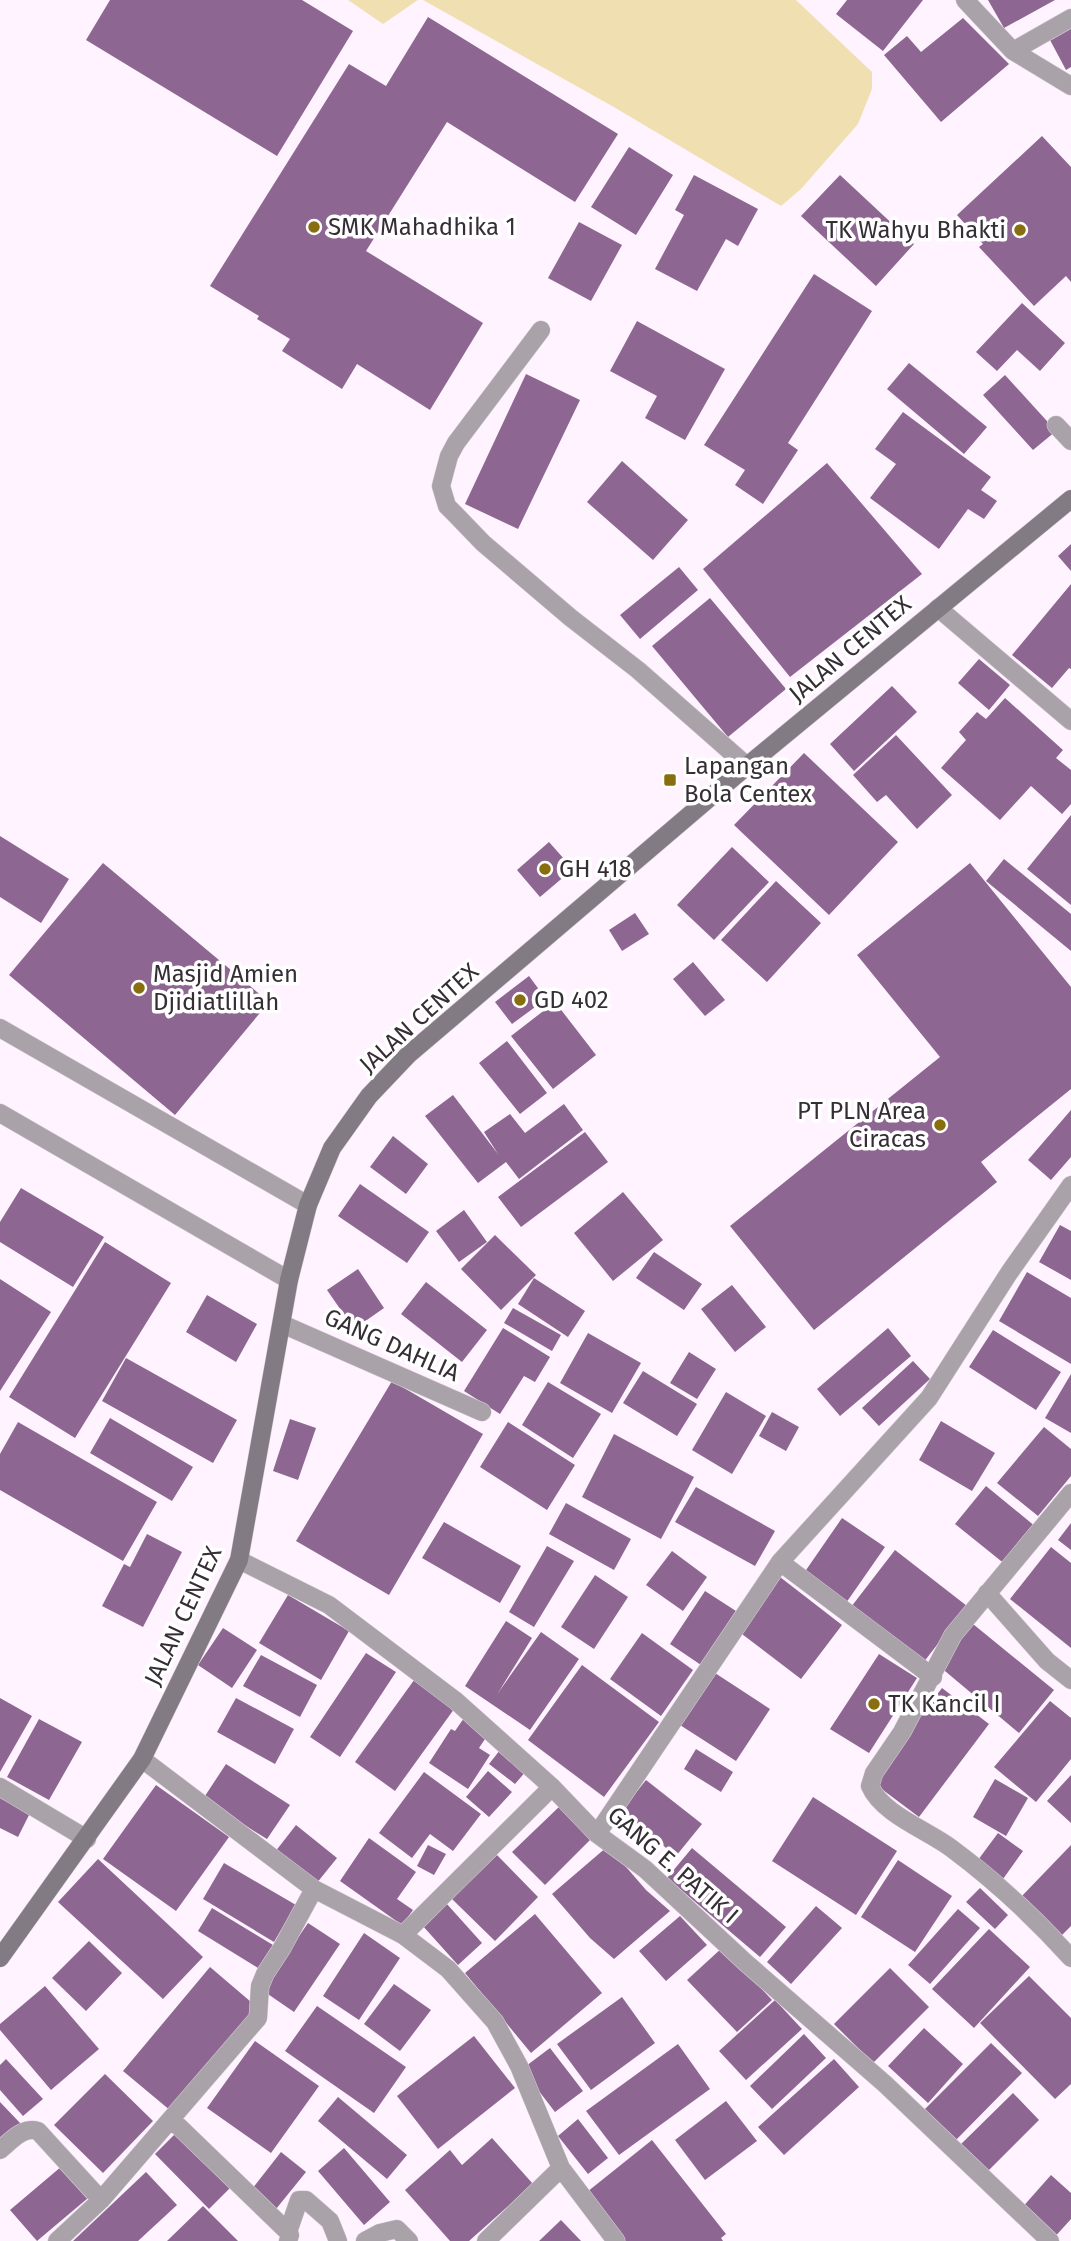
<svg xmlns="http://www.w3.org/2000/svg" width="1071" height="2241" viewBox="0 0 1071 2241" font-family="'Fira Sans',sans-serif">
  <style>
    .green { fill: #f0e0b1 }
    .building { fill: #8e6692 }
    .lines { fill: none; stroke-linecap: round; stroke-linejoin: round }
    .lane-casing { stroke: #dad0db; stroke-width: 19 }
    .street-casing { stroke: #dad0db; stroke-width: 19 }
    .secondary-casing { stroke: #dad0db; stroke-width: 19 }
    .lane { stroke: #a9a3a9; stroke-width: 18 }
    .street { stroke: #a9a3a9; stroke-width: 18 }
    .secondary { stroke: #837b84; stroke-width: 18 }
    .poi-dot { fill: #886e0e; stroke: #fff; stroke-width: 2.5 }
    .labels { text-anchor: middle; stroke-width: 7; stroke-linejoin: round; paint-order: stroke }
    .poi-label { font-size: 24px; fill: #352f35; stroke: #fff; text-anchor: start }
    .street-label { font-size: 24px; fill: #352f35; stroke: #fff }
  </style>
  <rect width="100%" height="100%" fill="#fef3ff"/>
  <path class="green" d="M348,0H418L383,24Z
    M423,0H796L872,72V89L858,124L801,189L781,206L612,106Z"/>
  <path class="building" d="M110,0H302L353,31L277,156L86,40Z
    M847,0H923L883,51L836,14Z
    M988,0H1055L1004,28Z
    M428,17L618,134L575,202L447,122L366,251L483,323L430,410L357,364L342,389L282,351L290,339L257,319L259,316L210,286L349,64L386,86Z
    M963,18L1009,64L941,122L884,55L907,36L921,52Z
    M1071,28V67L1066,70L1050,40Z
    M1042,136L1071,167V282L1066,276L1034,306L979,247L983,244L957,215Z
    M629,147L673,175L636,235L591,207Z
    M694,175L758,209L738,246L726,239L697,291L655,269L684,215L675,210Z
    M840,175L914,244L876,286L801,216Z
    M579,222L622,245L591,301L548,278Z
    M814,274L872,311L788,443L798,450L763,504L735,485L745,470L704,445Z
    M1022,303L1065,343L1040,371L1017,350L997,371L976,352Z
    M637,321L725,369L685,440L645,418L657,396L610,371Z
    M909,363L987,427L964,454L887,389Z
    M526,374L580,400L518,529L465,504Z
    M1005,375L1056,431L1033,450L983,395Z
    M903,412L991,477L981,490L997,501L984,519L968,509L939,549L870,498L896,464L875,449Z
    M622,461L688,520L653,560L587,502Z
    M827,463L922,574L790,677L703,569Z
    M1071,544V571L1058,556Z
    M679,567L698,590L640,639L620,615Z
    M1071,584V669L1069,668L1052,688L1012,655Z
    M710,598L786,689L728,737L652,646Z
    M979,659L1010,685L989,710L958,683Z
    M892,686L917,712L854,771L830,744Z
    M1005,698L1063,750L1056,758L1071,770V804L1062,814L1031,786L1000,820L941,768L966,740L959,732L977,712L986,719Z
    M896,735L952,795L917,829L886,795L877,802L853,775Z
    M804,753L898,842L829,915L734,825Z
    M1071,815V905L1027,869Z
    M0,836L69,879L41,923L0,897Z
    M549,842L573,869L540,897L517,870Z
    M732,847L769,882L714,940L677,905Z
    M1004,859L1071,914V951L986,881Z
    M103,863L269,1002L175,1115L9,975Z
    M970,863L1071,987V1089L981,1162L997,1182L814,1330L730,1226L940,1057L857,955Z
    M776,881L821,923L767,982L721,940Z
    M635,913L649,934L622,951L609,930Z
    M693,962L725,1000L705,1016L673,979Z
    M529,976L546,999L512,1024L495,1002Z
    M555,1002L596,1055L553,1089L511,1036Z
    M507,1041L547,1093L520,1114L479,1063Z
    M453,1095L498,1154L484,1132L510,1114L525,1133L564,1104L583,1130L519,1179L506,1162L478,1183L425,1116Z
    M1071,1110V1157L1051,1180L1028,1160Z
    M585,1132L608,1162L521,1227L498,1197Z
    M393,1136L428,1164L406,1194L370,1167Z
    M360,1184L429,1232L407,1263L338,1216Z
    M21,1188L104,1237L73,1287L0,1242V1222Z
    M623,1192L663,1240L613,1281L574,1233Z
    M464,1210L487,1242L459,1262L436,1231Z
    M1060,1225L1071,1231V1280L1039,1262Z
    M495,1235L536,1275L501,1310L461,1269Z
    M105,1242L171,1283L75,1438L9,1397Z
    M654,1252L702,1284L684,1310L636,1278Z
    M358,1269L384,1308L354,1329L327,1290Z
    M1027,1272L1071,1298V1364L999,1321Z
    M534,1278L585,1311L568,1337L518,1304Z
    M0,1279L51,1312L0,1391Z
    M426,1282L487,1330L462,1362L401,1314Z
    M732,1285L766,1327L735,1352L701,1309Z
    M207,1295L257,1324L236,1362L186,1332Z
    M513,1308L561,1335L552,1351L504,1323Z
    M503,1328L550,1357L535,1382L524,1376L500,1414L464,1391Z
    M888,1328L911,1356L840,1416L817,1389Z
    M993,1330L1061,1372L1036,1410L969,1367Z
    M588,1333L641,1363L612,1413L560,1383Z
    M689,1352L716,1369L697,1399L670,1383Z
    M126,1358L237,1420L213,1463L102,1401Z
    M913,1361L930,1379L879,1426L862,1408Z
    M643,1371L697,1404L677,1436L623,1403Z
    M1071,1374V1433L1045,1418Z
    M392,1381L483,1434L389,1595L296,1541Z
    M548,1382L601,1414L573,1458L522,1425Z
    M726,1392L766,1416L732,1474L692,1450Z
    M772,1412L799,1427L786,1451L759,1436Z
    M110,1418L193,1467L172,1501L90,1453Z
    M290,1419L316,1428L298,1480L273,1471Z
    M941,1421L995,1453L972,1491L919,1460Z
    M18,1422L157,1502L123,1561L0,1490V1454Z
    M508,1422L575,1465L547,1510L480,1467Z
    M1044,1427L1071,1449V1476L1038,1516L997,1483Z
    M614,1434L694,1477L661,1539L582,1497Z
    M986,1486L1036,1527L1006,1565L955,1524Z
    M696,1487L775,1531L755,1566L675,1522Z
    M566,1503L631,1539L614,1570L549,1534Z
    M842,1518L885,1547L846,1603L804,1573Z
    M444,1522L521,1566L500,1603L422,1558Z
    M1071,1523V1550L1058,1540Z
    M147,1534L182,1552L143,1627L102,1606L124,1564L130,1567Z
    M547,1546L574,1561L534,1627L509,1612Z
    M1051,1547L1071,1563V1648L1010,1599Z
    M895,1550L967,1606L923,1663L851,1607Z
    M672,1551L707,1577L683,1611L646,1585Z
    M595,1575L628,1597L594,1649L561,1627Z
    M780,1577L842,1625L801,1679L738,1631Z
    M705,1591L736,1611L701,1665L670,1644Z
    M288,1595L349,1631L321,1680L259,1643Z
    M506,1621L532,1638L498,1693L541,1632L579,1659L530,1730L465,1686Z
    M973,1624L1054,1690L1019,1733L939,1666Z
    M223,1628L257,1650L232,1688L198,1665Z
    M642,1633L693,1670L661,1716L610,1679Z
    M366,1653L396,1672L340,1757L310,1737Z
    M879,1654L917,1678L869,1753L830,1729Z
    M261,1655L317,1685L300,1717L243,1686Z
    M582,1665L659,1722L604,1797L528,1740Z
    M715,1673L770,1709L736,1761L680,1725Z
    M417,1676L457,1705L395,1791L355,1762Z
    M942,1688L989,1724L919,1817L871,1781Z
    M0,1698L32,1716L0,1772Z
    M236,1698L294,1729L275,1764L217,1732Z
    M1050,1701L1071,1718V1759L1036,1802L994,1767Z
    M464,1718L489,1733L479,1748L490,1755L468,1789L429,1763L451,1729L455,1731Z
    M39,1719L82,1742L49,1800L7,1777Z
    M696,1749L733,1772L721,1792L684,1769Z
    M500,1750L527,1770L515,1784L489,1764Z
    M226,1764L290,1805L267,1839L203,1799Z
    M488,1771L512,1792L489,1817L466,1797Z
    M424,1772L481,1814L453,1851L430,1834L412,1858L379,1833Z
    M1071,1775V1823L1047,1801Z
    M995,1779L1028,1798L1006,1836L973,1817Z
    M646,1780L702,1824L676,1856L621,1811Z
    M156,1785L229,1837L176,1911L103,1859Z
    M813,1797L897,1851L856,1915L772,1861Z
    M0,1798L30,1813L18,1837L0,1828Z
    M561,1805L593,1837L545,1885L512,1852Z
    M296,1825L337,1858L316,1884L275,1852Z
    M998,1833L1023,1851L1003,1879L978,1860Z
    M369,1838L416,1872L397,1899L413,1910L402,1925L340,1881Z
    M428,1845L446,1854L434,1875L417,1866Z
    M1071,1845V1926L1060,1937L1020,1898Z
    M608,1846L646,1890L670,1911L614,1959L590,1938L552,1894Z
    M692,1848L786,1927L760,1957L667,1878Z
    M497,1855L538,1897L495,1941L452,1899Z
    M98,1859L203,1957L163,1999L58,1902Z
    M898,1860L952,1896L915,1952L861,1917Z
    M224,1863L296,1905L274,1942L203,1899Z
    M980,1888L1008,1915L995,1929L966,1902Z
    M446,1903L482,1943L458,1965L422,1925Z
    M816,1906L842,1928L791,1984L767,1962Z
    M212,1908L273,1945L258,1968L198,1931Z
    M958,1909L980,1928L930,1984L908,1965Z
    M535,1914L602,1993L531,2053L465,1973Z
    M680,1916L707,1945L666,1981L639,1951Z
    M308,1923L340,1944L294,2012L262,1990Z
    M989,1929L1030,1967L974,2028L932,1989Z
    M364,1933L400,1958L359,2020L323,1996Z
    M89,1941L122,1973L86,2011L52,1978Z
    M723,1947L772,2000L737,2032L687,1980Z
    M210,1967L257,2007L171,2111L123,2071Z
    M890,1968L929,2007L873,2063L834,2024Z
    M1029,1976L1071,2018V2084L1055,2099L980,2023Z
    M394,1984L431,2010L400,2051L364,2024Z
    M45,1986L99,2049L51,2090L0,2030V2024Z
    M622,1997L655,2043L591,2090L557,2044Z
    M775,2000L802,2029L746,2080L719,2051Z
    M317,2006L406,2067L374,2113L285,2051Z
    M924,2028L963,2064L928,2103L888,2066Z
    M804,2034L826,2058L772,2109L750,2086Z
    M474,2036L515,2088L438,2149L397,2096Z
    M255,2041L319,2086L271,2153L207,2108Z
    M991,2043L1022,2073L954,2142L923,2111Z
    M678,2044L710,2089L619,2155L586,2111Z
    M550,2048L583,2091L555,2112L522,2069Z
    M6,2059L43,2099L23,2116L0,2090V2065Z
    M834,2059L859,2087L784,2155L758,2127Z
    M105,2074L153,2121L103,2173L54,2125Z
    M1013,2093L1039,2120L983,2176L956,2149Z
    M338,2097L407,2155L387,2179L318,2121Z
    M726,2101L757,2141L705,2180L675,2140Z
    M0,2102L21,2124L0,2144Z
    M578,2119L608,2158L588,2174L558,2136Z
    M178,2131L232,2186L209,2209L155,2154Z
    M492,2138L533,2184L469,2241H450L405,2190L450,2150L462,2165Z
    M652,2140L726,2234L721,2238L723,2241H625L587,2192Z
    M344,2148L390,2202L364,2225L318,2171Z
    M281,2152L306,2172L276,2209L252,2189Z
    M62,2166L88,2198L37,2241L10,2210Z
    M146,2172L177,2205L138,2241H73Z
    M1051,2175L1071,2193V2219L1052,2240L1020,2210Z
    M203,2206L238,2241H167Z
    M561,2220L581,2241H539Z"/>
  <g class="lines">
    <g class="lane-casing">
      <path id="lane" d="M0,1028L308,1205
        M0,1113L289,1280"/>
    </g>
    <g class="street-casing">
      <path id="street" d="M965,0L1013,51L1071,86
        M1013,51L1071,18
        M541,330L456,443L449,456L441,486L447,506L455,514L483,543L571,618L638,670L747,766
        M1056,425L1071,441
        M938,608L1071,721
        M282,1324L482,1412
        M1071,1493L953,1635L902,1732L874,1773L870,1786C882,1814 927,1830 951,1848C994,1880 1035,1918 1071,1958
        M239,1560L329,1605L456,1701L552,1787L597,1834L645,1869L745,1962L885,2084L1050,2241
        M780,1562L933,1677
        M987,1593L1047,1661L1071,1680
        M142,1759L314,1889L403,1935
        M0,1787L87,1839
        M597,1834L780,1562L929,1398L1009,1273L1071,1185
        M171,2119L288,2232L290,2235L288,2241
        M0,2150C11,2141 23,2126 38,2131L101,2200L258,2018L260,1986L265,1974L282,1948L314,1889
        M561,2168L616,2241
        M288,2232L299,2200H306L330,2221L338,2241
        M57,2241L101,2200
        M365,2241L380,2233L397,2229L409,2241
        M486,2241L561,2168L519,2066L495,2022L448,1969L403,1935L552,1787"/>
    </g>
    <g class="secondary-casing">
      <path id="secondary" d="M0,1958L142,1759L239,1560L289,1280L308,1205L332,1148L369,1096L408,1055L747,766L1071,499"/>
    </g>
    <use href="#lane" class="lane"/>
    <use href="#street" class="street"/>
    <use href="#secondary" class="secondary"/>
  </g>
  <g class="poi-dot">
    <circle cx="314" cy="227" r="7"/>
    <circle cx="1020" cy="230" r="7"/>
    <rect x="663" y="773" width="14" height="14" rx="3.5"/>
    <circle cx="545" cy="869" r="7"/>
    <circle cx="139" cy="988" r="7"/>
    <circle cx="520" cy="1000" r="7"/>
    <circle cx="940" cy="1125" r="7"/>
    <circle cx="874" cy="1704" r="7"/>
  </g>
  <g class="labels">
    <g class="poi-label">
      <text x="328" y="235">SMK Mahadhika 1</text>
      <text x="1006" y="238" text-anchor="end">TK Wahyu Bhakti</text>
      <text x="684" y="774">Lapangan<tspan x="684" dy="28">Bola Centex</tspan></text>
      <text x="559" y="877">GH 418</text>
      <text x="153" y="982">Masjid Amien<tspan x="153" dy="28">Djidiatlillah</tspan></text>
      <text x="534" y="1008">GD 402</text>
      <text x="926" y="1119" text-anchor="end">PT PLN Area<tspan x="926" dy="28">Ciracas</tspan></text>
      <text x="888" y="1712">TK Kancil I</text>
    </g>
    <g class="street-label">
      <text transform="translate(850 649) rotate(-40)" y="8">JALAN CENTEX</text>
      <text transform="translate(419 1018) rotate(-42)" y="8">JALAN CENTEX</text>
      <text transform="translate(392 1345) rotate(24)" y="8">GANG DAHLIA</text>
      <text transform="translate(183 1616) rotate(-65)" y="8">JALAN CENTEX</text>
      <text transform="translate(673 1865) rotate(41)" y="8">GANG E. PATIK I</text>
    </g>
  </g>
</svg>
